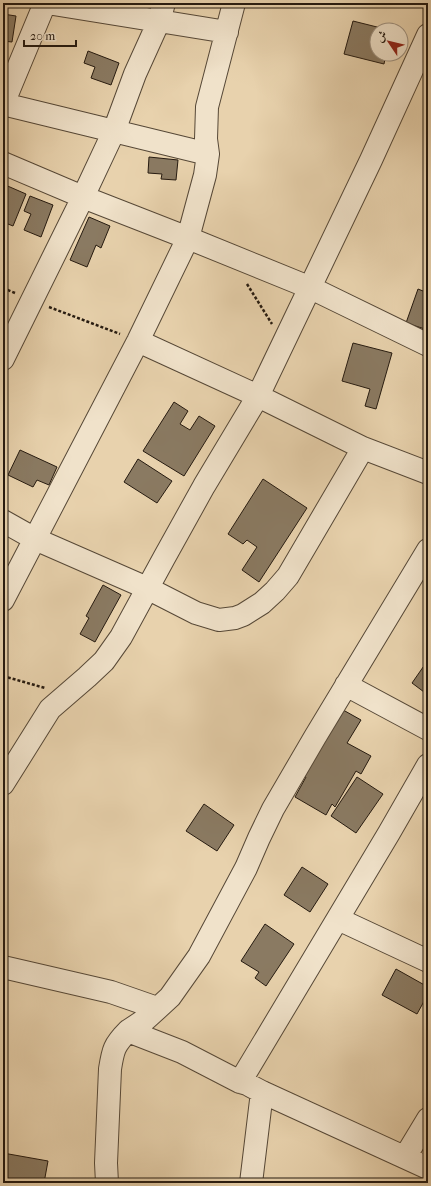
<svg xmlns="http://www.w3.org/2000/svg" width="431" height="1186" viewBox="0 0 431 1186" font-family="'IM FELL French Canon',Amiri,serif">
  <style>
    .building { fill: #8a7a62; stroke: #251a10 }
    .lines { fill: none; stroke-linecap: round; stroke-linejoin: round }
    .minor-casing { stroke: #564837; stroke-width: 24 }
    .path { stroke: #251a10; stroke-width: 2.5; stroke-dasharray: 3 2; stroke-linecap: butt }
    .minor { stroke: #f0e2ca; stroke-width: 22 }
  </style>
  <rect width="100%" height="100%" fill="#e8d2ad"/>
  <filter id="stains"><feTurbulence type="fractalNoise" baseFrequency=".005" numOctaves="4"/><feColorMatrix values="0 0 0 0 .2 0 0 0 0 .09 0 0 0 0 .02 0 0 0 .5 -.17"/></filter>
  <radialGradient id="worn" r=".72"><stop offset=".6" stop-color="#630" stop-opacity="0"/><stop offset="1" stop-color="#630" stop-opacity=".3"/></radialGradient>
  <path class="building" d="M3,14L16,16L12,42L3,41Z
    M353,21L389,30H377V54H386L384,64L344,54Z
    M88,51L119,63L111,85L91,78L95,67L84,63Z
    M149,157L178,160L176,180L161,179L162,174L148,173Z
    M3,184L26,194L13,226L3,222Z
    M30,196L53,205L41,237L24,230L31,214L24,211Z
    M89,217L110,226L101,248L96,245L87,267L70,260Z
    M418,289L428,293V330L406,323Z
    M353,343L392,353L376,409L365,406L370,389L342,381Z
    M174,402L188,411L180,424L190,430L199,416L215,426L184,476L143,451Z
    M20,450L57,467L49,485L37,480L33,487L8,475Z
    M138,459L172,481L157,503L124,482Z
    M263,479L307,508L259,582L242,570L257,547L247,540L243,544L228,534Z
    M103,585L121,595L95,642L80,634L89,618L86,616Z
    M428,660V695L412,683Z
    M336,706L361,720L347,743L371,756L361,774L356,771L335,807L332,804L326,815L295,797L306,777L298,772Z
    M357,777L383,794L356,833L331,816Z
    M204,804L234,825L217,851L186,831Z
    M302,867L328,884L310,912L284,895Z
    M265,924L294,944L266,986L255,978L259,972L241,961Z
    M396,969L428,987V994L417,1014L382,995Z
    M3,1153L48,1161L44,1183H3Z"/>
  <g class="lines">
    <g class="minor-casing">
      <path id="minor" d="M47,3L227,32
        M3,104L208,154
        M3,104L45,3
        M3,163L83,197L188,238L311,288L428,345
        M138,341L258,396L363,448L428,473
        M3,359L83,197L114,131L135,74L159,21L164,3
        M3,521L35,539L147,588L196,613L219,620L235,618L243,615L262,603L275,591L288,576L363,448
        M3,600L138,341L188,238L205,175L208,154L206,139L207,107L234,3
        M346,685L428,729
        M428,765L389,833L240,1082L247,1084L262,1092L428,1168
        M3,784L50,709L87,677L104,661L121,637L164,558L204,486L258,396L371,160L428,35
        M338,919L428,961
        M3,967L111,992L157,1008
        M128,1031L146,1019L170,997L199,956L246,868L259,838L273,809L315,737L428,550
        M405,1157L428,1119
        M107,1183L106,1163L110,1069C113,1050 114,1045 128,1031L182,1052L240,1082
        M251,1183L262,1092"/>
    </g>
    <path class="path" d="M247,284L272,324
      M3,288L15,293
      M49,307L120,334
      M3,676L45,688"/>
    <use href="#minor" class="minor"/>
  </g>
  <rect width="431" height="1186" fill="none" stroke="#e8d2ad" stroke-width="16"/>
  <rect x="4" y="4" width="423" height="1178" fill="none" stroke="#251a10" stroke-width="2"/>
  <rect x="8" y="8" width="415" height="1170" fill="none" stroke="#251a10"/>
  <g transform="translate(389 42) rotate(305)"><circle r="19" fill="#f0e2ca" stroke="#9f9280"/>
  <path d="M0-3L7 15L0 10L-7 15Z" fill="#8f2418"/>
  <text y="-6" font-size="11" font-weight="bold" text-anchor="middle" fill="#251a10">ش</text>
  </g>
  <path d="M24 40v6h52v-6" fill="none" stroke="#251a10" stroke-width="2"/>
  <text x="30" y="40" font-size="12" fill="#251a10" stroke="#f0e2ca" stroke-width="3" paint-order="stroke">20 m</text>
  <rect width="100%" height="100%" filter="url(#stains)"/>
  <rect width="100%" height="100%" fill="url(#worn)"/>
</svg>
